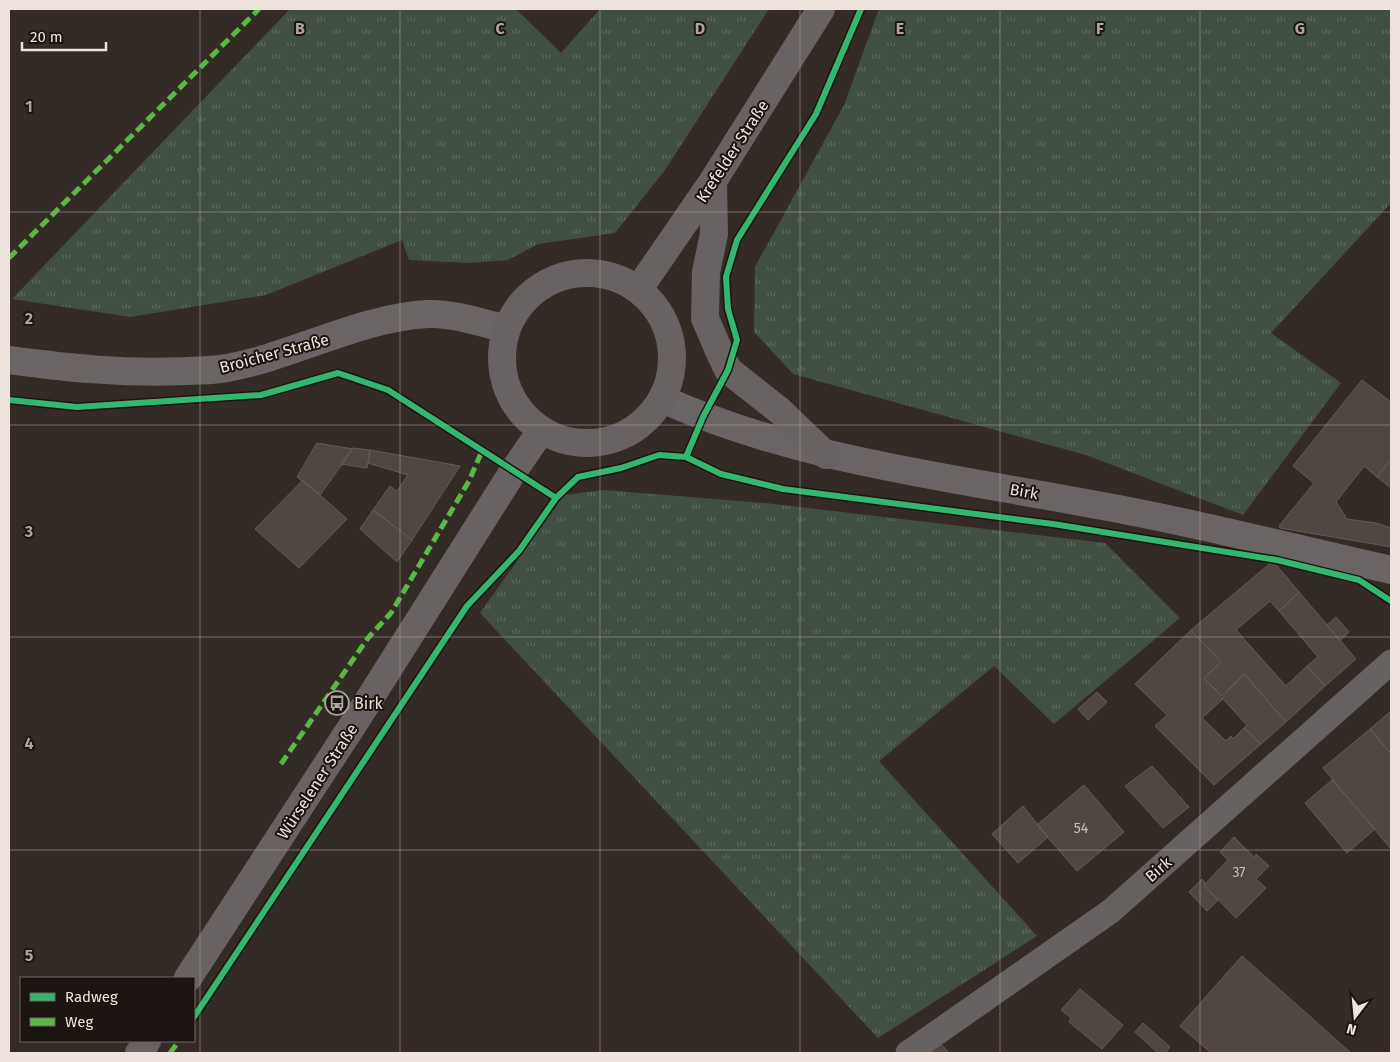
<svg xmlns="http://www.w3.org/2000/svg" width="1400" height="1062" viewBox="0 0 1400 1062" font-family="'Fira Sans',sans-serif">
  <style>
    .grass { fill: url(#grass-tufts) }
    .building { fill: #4f4642; stroke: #645b56 }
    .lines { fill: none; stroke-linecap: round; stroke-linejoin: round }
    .street { stroke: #676262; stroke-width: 25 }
    .secondary { stroke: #6a6465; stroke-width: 28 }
    .primary { stroke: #686262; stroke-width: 28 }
    .quiet { stroke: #58b947; stroke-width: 5; stroke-dasharray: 10 5; stroke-linecap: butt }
    .cycleway-casing { stroke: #1c1410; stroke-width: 9 }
    .cycleway { stroke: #33b770; stroke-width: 6 }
    .grid { fill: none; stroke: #aea39d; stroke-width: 1; stroke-opacity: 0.55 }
    .labels { text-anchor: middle; stroke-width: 4; stroke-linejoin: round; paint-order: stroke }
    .number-label { font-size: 14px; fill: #c7bcb6 }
    .street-label { font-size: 16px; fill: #efe3dd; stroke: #1c1410 }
    .poi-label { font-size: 16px; fill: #efe3dd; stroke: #1c1410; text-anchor: start }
    .grid-label { font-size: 16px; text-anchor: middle; font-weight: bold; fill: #aea39d; stroke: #1c1410; stroke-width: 4; stroke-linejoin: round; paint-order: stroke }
  </style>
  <defs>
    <pattern id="grass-tufts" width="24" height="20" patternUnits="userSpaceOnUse" patternTransform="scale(1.25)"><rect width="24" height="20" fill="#404f42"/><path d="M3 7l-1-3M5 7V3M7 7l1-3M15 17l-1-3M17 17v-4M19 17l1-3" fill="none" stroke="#5c685d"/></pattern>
  </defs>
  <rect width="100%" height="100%" fill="#352b26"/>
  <path class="grass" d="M290,9H516L561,53L600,9H769L665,170L615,233L538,244L508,260L469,263L409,260L402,240L266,295L130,317L12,299Z
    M879,9H1391V203L1271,333L1341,383L1243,515L1086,455L793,374L754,332L755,267L844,105Z
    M604,490L765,503L1105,543L1180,618L1054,724L994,666L879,761L1037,936L878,1038L480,613L564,495Z"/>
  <path class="building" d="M1362,380L1391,402V459L1377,477L1364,466L1336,502L1347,519L1376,523L1391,528V547L1280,528L1279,526L1314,483L1293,466Z
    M317,443L353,449L320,495L297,477Z
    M352,448L370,450L367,468L341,464Z
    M370,450L460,466L412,540L373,510L390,486L397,491L408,475L368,463Z
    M1391,459V488L1377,477Z
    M303,480L347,519L299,568L255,529Z
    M373,510L412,540L397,562L360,529Z
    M1273,561L1299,592L1279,611L1270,601L1236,630L1286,686L1307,666L1325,686L1286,722L1244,674L1222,696L1204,678L1221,662L1191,630Z
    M1299,592L1356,659L1325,686L1307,666L1318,657L1279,611Z
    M1336,617L1349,632L1340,641L1327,625Z
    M1191,630L1221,662L1204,678L1223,699L1202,718L1226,741L1231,736L1233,739L1244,728L1261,744L1214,785L1155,726L1167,715L1135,684Z
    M1244,674L1286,722L1261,744L1244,728L1247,725L1222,698Z
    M1097,692L1107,702L1088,720L1078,709Z
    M1391,711V754L1370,729Z
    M1370,729L1391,754V849L1323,768Z
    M1152,766L1189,807L1163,828L1125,786Z
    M1332,780L1375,829L1347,853L1305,803Z
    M1084,785L1124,832L1077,871L1037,825Z
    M1023,806L1048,837L1018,863L992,834Z
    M1234,837L1254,857L1256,854L1269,866L1256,879L1266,888L1236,918L1204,885L1228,860L1220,852Z
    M1202,879L1205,883L1204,885L1218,900L1207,911L1189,892Z
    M1242,956L1351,1053H1211L1180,1026Z
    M1080,989L1123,1025L1102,1049L1069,1022L1071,1018L1061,1010Z
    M1143,1023L1170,1047L1165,1053H1158L1135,1032Z
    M941,1044L949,1053H928Z"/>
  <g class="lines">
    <path class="street" d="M908,1053L1111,911L1391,662"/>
    <path class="secondary" d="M9,360C69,368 125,374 186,371C199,370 214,371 227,368C293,356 362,317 428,314C453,313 482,323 506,329
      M662,399C796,459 942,476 1086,503C1188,521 1290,547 1391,570"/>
    <path class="primary" d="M713,181L714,234L706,272L705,318L719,351L728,370L780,411L826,455
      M502 358a85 85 0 1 1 170 0a85 85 0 1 1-170 0Z
      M638,290L713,181L821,9
      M188,978L358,717L514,470L541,431
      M139,1053L147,1041"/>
    <path class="quiet" d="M9,258L259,9
      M281,764L368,638L391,613L469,481L482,451
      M170,1053L179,1041"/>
    <g class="cycleway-casing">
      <path id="cycleway" d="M9,400L77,407L261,395L338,373L388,390L556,498
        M686,457L703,417L728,370L737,340L728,309L726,277L737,240L816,114L861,9
        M194,1017L467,606L519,551L556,498L578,477L621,468L659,455L686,457L721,474L783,489L1053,524L1277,560L1359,580L1391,601"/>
    </g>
    <use href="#cycleway" class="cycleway"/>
  </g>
  <path class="grid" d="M200,9V1053M400,9V1053M600,9V1053M800,9V1053M1000,9V1053M1200,9V1053M9,212H1391M9,425H1391M9,637H1391M9,850H1391"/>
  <defs>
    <g id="bus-ring" transform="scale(1.25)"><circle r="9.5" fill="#1c1410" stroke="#aea39d" stroke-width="1.5"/><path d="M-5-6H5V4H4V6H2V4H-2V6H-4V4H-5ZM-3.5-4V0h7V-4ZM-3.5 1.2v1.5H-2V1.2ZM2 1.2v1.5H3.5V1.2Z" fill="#aea39d"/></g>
  </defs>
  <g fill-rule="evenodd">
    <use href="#bus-ring" x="337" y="703"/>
  </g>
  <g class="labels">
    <g class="number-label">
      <text x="1081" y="833">54</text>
      <text x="1239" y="877">37</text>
    </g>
    <g class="street-label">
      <text transform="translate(732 151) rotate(-57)" y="6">Krefelder Straße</text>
      <text transform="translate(274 353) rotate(-15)" y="6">Broicher Straße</text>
      <text transform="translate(1024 491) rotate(10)" y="6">Birk</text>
      <text transform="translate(317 781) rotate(-57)" y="6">Würselener Straße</text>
      <text transform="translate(1158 869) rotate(-41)" y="6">Birk</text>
    </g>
    <g class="poi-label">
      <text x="354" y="709">Birk</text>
    </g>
  </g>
  <g class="grid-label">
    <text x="300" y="34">B</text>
    <text x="500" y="34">C</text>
    <text x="700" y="34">D</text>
    <text x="900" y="34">E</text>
    <text x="1100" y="34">F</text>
    <text x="1300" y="34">G</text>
    <text x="29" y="112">1</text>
    <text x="29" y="324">2</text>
    <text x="29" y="537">3</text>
    <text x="29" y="749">4</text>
    <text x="29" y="961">5</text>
  </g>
  <rect width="1400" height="1062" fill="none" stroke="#efe3dd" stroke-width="20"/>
  <rect x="20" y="977" width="175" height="65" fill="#1c1410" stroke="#706762"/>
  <rect x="30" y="993" width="25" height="8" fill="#33b770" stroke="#706762"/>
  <text x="65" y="1002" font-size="15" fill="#efe3dd">Radweg</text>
  <rect x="30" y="1018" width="25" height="8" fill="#58b947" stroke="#706762"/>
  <text x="65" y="1027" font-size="15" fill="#efe3dd">Weg</text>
  <g transform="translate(1355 1017) rotate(196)" stroke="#1c1410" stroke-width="4" paint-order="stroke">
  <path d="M0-4L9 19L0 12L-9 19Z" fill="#efe3dd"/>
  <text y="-8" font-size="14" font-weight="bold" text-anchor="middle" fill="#efe3dd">N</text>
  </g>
  <path d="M22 42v8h84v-8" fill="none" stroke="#efe3dd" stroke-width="2.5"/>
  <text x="30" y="42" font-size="15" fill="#efe3dd" stroke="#1c1410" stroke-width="4" paint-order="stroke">20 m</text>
</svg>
